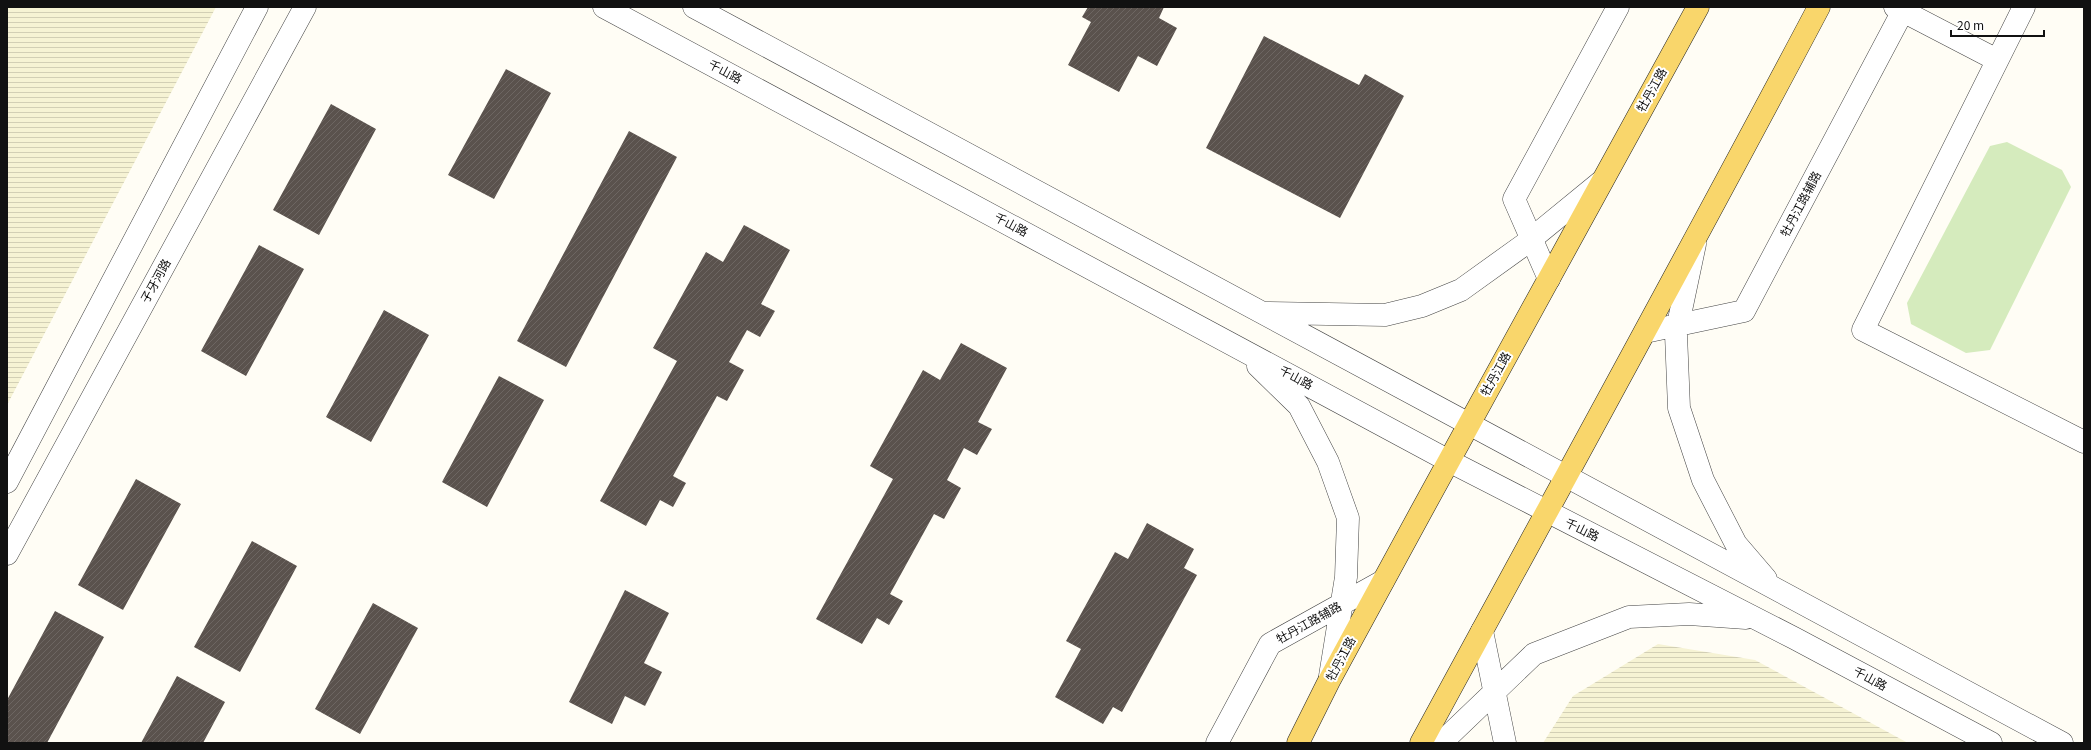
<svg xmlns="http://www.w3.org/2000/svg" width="2091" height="750" viewBox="0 0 2091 750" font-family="Georgia,'Noto Sans SC',serif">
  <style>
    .farmland { fill: url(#farmland-rules) }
    .grass { fill: #d5ebbd }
    .building { fill: url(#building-hatch) }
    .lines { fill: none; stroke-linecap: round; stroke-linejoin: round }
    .minor-casing { stroke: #444; stroke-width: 23 }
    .major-casing { stroke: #222; stroke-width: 23 }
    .minor { stroke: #fff; stroke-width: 22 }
    .major { stroke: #f9d66b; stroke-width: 22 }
    .labels { text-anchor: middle; stroke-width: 4; stroke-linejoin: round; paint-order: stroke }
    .street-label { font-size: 12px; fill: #111; stroke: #fff }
  </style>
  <defs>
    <pattern id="farmland-rules" width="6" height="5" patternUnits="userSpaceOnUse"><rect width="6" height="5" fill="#f6f3d4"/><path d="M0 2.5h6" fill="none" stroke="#d2cfb5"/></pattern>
    <pattern id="building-hatch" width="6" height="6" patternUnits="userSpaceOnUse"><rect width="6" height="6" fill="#5a524d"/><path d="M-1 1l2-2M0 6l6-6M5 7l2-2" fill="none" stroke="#6d6662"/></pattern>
  </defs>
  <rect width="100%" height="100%" fill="#fffdf5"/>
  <path class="farmland" d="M7,7H216L7,405Z
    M1658,644L1755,660L1908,743H1543L1573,696Z"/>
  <path class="grass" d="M2007,142L2062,170L2071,187L1990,350L1966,353L1911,324L1907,303L1990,146Z"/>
  <path class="building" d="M1088,7H1164L1159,18L1177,28L1157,66L1138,56L1119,92L1068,65L1091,22L1082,17Z
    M1264,36L1359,85L1365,74L1404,96L1340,218L1206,148Z
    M506,69L551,93L494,199L448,175Z
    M331,104L376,129L319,235L273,210Z
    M629,131L677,157L566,367L517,341Z
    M744,225L790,250L761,304L775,311L760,337L747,330L729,362L744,370L727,401L717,396L673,476L686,483L673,507L660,500L646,526L600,501L677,361L653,348L706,252L723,262Z
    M259,245L304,269L246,376L201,351Z
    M384,310L429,335L371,442L326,417Z
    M961,343L1007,368L978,422L992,429L977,455L964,448L947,480L961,488L944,519L934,514L890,594L903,601L889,625L877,618L862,644L816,619L893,479L870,466L923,370L940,380Z
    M499,376L544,400L487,507L442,482Z
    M136,479L181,504L123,610L78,585Z
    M1147,523L1194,549L1184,568L1197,575L1122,712L1113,707L1103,724L1055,697L1081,649L1066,641L1115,552L1128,559Z
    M252,541L297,566L240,672L194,647Z
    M625,590L669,613L644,663L662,672L645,706L625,696L612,724L569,702Z
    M373,603L418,628L360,734L315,709Z
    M55,611L104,637L47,743H7V700Z
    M177,676L225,702L203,743H141Z"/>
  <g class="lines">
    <g class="minor-casing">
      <path id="minor" d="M604,7L1449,461L1794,638L1991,743
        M694,7L2062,743
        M1895,7L1997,60
        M2024,7L1863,330L2084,442
        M1695,244L1676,334L1679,408L1703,480L1736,544L1766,579
        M1549,279L1514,199L1618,7
        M1265,313L1385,315L1422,306L1461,290L1525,244L1602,181
        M1645,332L1744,311L1905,7
        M1258,366L1299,406L1328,462L1348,518L1346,577L1330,676
        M7,482L257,7
        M7,554L305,7
        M1482,631L1505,743
        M1217,743L1270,644L1383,581
        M1441,743L1534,654L1629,617L1689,614L1746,618"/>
    </g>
    <g class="major-casing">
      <path id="major" d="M1298,743L1329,681L1422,510L1698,7
        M1421,743C1554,498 1689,253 1819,7"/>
    </g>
    <use href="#minor" class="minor"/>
    <use href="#major" class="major"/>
  </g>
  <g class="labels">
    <g class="street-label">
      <text transform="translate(725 72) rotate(28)" y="4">千山路</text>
      <text transform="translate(1652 90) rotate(-61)" y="4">牡丹江路</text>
      <text transform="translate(1801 204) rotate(-62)" y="4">牡丹江路辅路</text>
      <text transform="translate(1011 225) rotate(28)" y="4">千山路</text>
      <text transform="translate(156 281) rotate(-61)" y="4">子牙河路</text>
      <text transform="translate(1496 374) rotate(-61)" y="4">牡丹江路</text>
      <text transform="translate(1296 378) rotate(28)" y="4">千山路</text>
      <text transform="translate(1582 530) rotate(26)" y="4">千山路</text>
      <text transform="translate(1309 623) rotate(-29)" y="4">牡丹江路辅路</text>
      <text transform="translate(1341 659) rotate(-62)" y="4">牡丹江路</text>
      <text transform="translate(1870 679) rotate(28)" y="4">千山路</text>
    </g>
  </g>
  <rect width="2091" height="750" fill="none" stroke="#111111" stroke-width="16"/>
  <path d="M1951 30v6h93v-6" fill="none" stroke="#111111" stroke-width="2"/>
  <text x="1957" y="30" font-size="12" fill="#111111" stroke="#ffffff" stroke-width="3" paint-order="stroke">20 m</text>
</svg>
